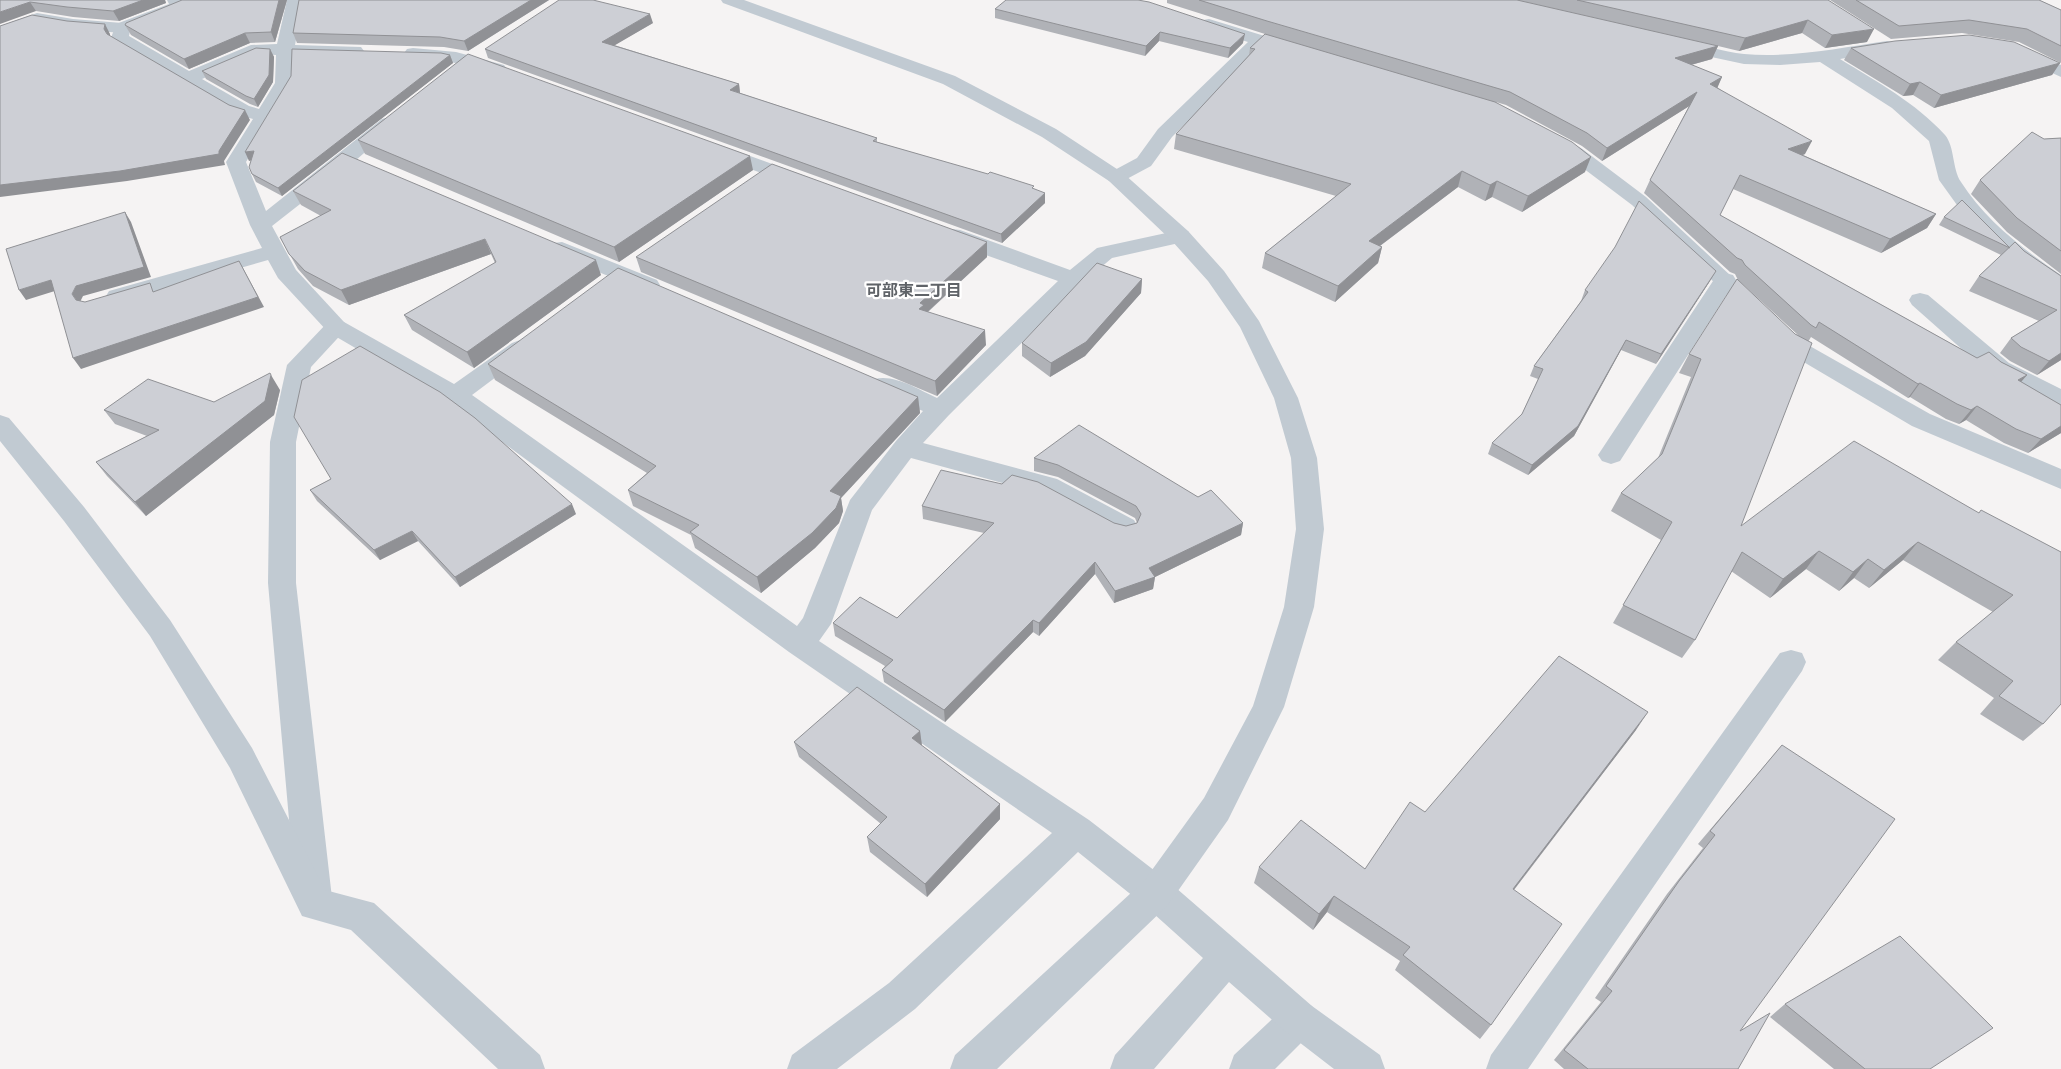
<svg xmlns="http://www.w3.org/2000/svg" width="2061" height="1069" viewBox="0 0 2061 1069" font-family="'Sofia Sans Condensed','Noto Sans JP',sans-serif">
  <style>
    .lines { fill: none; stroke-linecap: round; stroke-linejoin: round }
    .service { fill: #c1cad2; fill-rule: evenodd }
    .minor { fill: #c1cad2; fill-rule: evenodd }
    .tertiary { fill: #c1cad2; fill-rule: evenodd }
    .wall { fill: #b0b2b7 }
    .shaded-wall { fill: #909195 }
    .building { fill: #cdcfd5; stroke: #909195 }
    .labels { text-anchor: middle; stroke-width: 4.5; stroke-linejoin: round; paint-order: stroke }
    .neighbourhood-label { font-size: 16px; font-weight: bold; fill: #5f6368; stroke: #fff }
  </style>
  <rect width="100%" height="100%" fill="#f5f3f3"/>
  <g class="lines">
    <path class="service" d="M37,13L73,19L122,23L128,24L130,28L128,32L122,33L73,29L38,23L0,37V26Z
      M1725,273L1733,275L1736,280L1620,461L1611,464L1602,461L1598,455L1602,449L1717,275Z
      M1920,293L1928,295L2009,363L2061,389V407L2052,405L1991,375L1912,305L1909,300L1912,295Z
      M336,320L344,322L348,327L311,367L296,442V583L332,898L326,910L314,915L302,910L296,898L268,583L270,442L287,365L328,322Z
      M1299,1000L1312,1006L1318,1019L1312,1032L1275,1069H1229L1234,1055L1286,1006Z"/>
    <path class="minor" d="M167,0H188L191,4L189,7L130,31L129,36L189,71L251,45L277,44L287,0H303L295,45L361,47L364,51L361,55L355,56L294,55L293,83L246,162L266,211L382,119L389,117L396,119L398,123L355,161L272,226L296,270L344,322L454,384L512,343L520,340L528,343L532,348L528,353L472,395L797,626L803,618L850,500L896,441L923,411L875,391L872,385L875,379C895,374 919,390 937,398L1058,281L944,240L941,235L944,230L952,229L960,230L1070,270L1097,248L1180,230L1188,231L1191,236L1188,241L1112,258L1081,284L949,415L923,443L1057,479L1134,520L1138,527L1134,534L1124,537L1114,534L1039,493L911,458L872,510L831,624L819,641L1089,820L1168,881L1312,1006L1380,1055L1385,1069H1334L1286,1032L1229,982L1154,1069H1110L1115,1055L1203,958L1144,905L1078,852L915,1009L837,1069H787L792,1055L889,983L1052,833L789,652L446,401L328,332L278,278L268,260L125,301L117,303L109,301L106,296L109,291L262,248L250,225L226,162L253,119L235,114L114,42L111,38L116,24L169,4ZM259,54L276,55L275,83L259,109L249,106L202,79Z
      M1209,19L1301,47L1304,51L1301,55L1295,56L1262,46L1172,137L1151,166L1123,181L1116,183L1109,181L1106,177L1109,173L1137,158L1158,129L1248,42L1203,28L1201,24L1203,20Z
      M1680,40C1701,44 1723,52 1744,54C1792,58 1840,48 1887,41L1893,42L1896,46L1893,50L1840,59C1876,81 1916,103 1945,135C1955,147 1952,169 1961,182C1985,220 2024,250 2061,275V292L2053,290L2015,264L1962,212L1939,180L1929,141L1892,108L1820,62L1780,65L1744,64L1674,49L1671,45L1674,41Z
      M413,48L456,52L504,65L507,69L504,73L498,74L456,63L407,57L404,53L407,49Z
      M2023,48L2061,65V77L2017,57L2014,53L2017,49Z
      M1558,138L1581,148L1646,197L1801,341L1930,414L2061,469V489L1912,426L1785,351L1717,285L1632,205L1567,156L1551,148L1548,144L1551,140Z
      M717,144L808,177L811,181L808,185L801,187L794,185L710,154L707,150L710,146Z
      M562,242L657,280L660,285L657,290L649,292L641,290L554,253L551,248L554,243Z
      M0,415L9,418L84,507L170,620L252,748L325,890L374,903L540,1055L545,1069H498L351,930L302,916L230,768L150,636L64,521L0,441Z
      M1791,650L1802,653L1806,662L1802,671L1528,1069H1486L1491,1055L1780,653Z"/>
    <path class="tertiary" d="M721,0H744L955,76L1056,129L1123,173L1188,231L1224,271L1259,321L1298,398L1317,458L1324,529L1314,607L1284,707L1228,820L1168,905L997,1069H950L955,1055L1144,881L1204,798L1253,706L1284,607L1296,529L1291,458L1274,398L1240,327L1208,281L1172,241L1109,181L1042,137L943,84L723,3Z"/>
  </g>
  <path class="wall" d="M0,0H165L166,3L119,21L73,17L36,11Z
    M182,0H287L275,42L250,43L189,69L131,35L125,25Z
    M299,0H549L468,51L444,47L297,43L293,33Z
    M1167,0H1828L1867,42L1825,48L1802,33L1739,51L1718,46L1712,59L1691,65L1722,77L1717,87L1805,154L1803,155L1936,214L1927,228L1881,253L1733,189L1720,215L1977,358L2001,362L2027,375L2021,382L2061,405V433L2028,453L2004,443L1966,420L1959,424L1946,419L1910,397L1908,398L1811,337L1808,342L1741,526L1979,513L2061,552L2043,724L2023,741L1980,714L1994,698L1938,660L1956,642L1993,612L1903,560L1869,588L1854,578L1839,591L1806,569L1770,598L1731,571L1695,640L1682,658L1613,623L1661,540L1611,511L1621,493L1658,458L1691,377L1679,373L1689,354L1795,334L1798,335L1738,280L1735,274L1730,272L1644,193L1650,180L1689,106L1602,161L1582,146L1506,105L1496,102L1585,172L1522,212L1492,197L1485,201L1458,187L1380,246L1382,247L1378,263L1335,302L1262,268L1265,253L1336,196L1174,149L1176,134L1249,55L1250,48L1265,34L1167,3Z
    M1830,0H2039L2061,10V63L2019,42L1962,33L1891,39Z
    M995,9L1243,43L1228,58L1159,41L1145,56L995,18Z
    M653,23L614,45L739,84L740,93L877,138V142L1034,189L1045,203L1002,243L488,58L485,49Z
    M1851,48L2060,63L2052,75L1934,108L1913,95L1903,96L1844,60Z
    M270,49L274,57L273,82L258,107L250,104L206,79L202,71Z
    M450,55L453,63L282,196L256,182L252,174L251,160L249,161Z
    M2061,138V274L2007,232L1971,194L1980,180L2044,139Z
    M358,140L753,170L619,262L365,154Z
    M293,191L601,275L474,368L412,330L404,315L495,263L491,254L349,305L313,286L298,269L280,237L321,216L301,205Z
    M1944,217L2009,247L2024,251L2061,276V360L2037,375L2010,361L2000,353L2011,338L2039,321L1969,291L1979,276L2001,255L1939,225Z
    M636,257H987L928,312L986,345L937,396L641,272Z
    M1142,279L1141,293L1085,356L1050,377L1022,356V343Z
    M1710,281L1656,364L1621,350L1574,436L1528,475L1488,454L1492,443L1522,414L1538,379L1530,376L1534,366L1581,301L1585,290Z
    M488,364L918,397L920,413L841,498L843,511L839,523L815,548L761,593L695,548L691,535L633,506L628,490L647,473L495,380Z
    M280,390L274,415L146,516L107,476L96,462L147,436L115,424L104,410L214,402Z
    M1034,458L1198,497L1243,523L1241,535L1155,577L1153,589L1114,603L1095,574L1039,636L1033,632L945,722L884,682L882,670L885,666L835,636L833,623L897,618L984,533L923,519L922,506L1114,523L1126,526L1137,523L1135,518L1058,477L1034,471Z
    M331,479L576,514L460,587L418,541L380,560L317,501L310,490Z
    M1636,730L1514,890L1491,1025L1480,1039L1395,970L1400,961L1327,912L1313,930L1254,883L1259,867L1365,869L1425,812Z
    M920,731L922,746L1000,819L927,897L870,852L867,837L881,824L799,757L794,742Z
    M1782,745L1740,1031L1738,1069H1564L1554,1060L1601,1002L1595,998L1667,894L1703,848L1698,844Z
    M1785,1004L1930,1069H1834L1770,1017Z"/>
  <path class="shaded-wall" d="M143,0H165L166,3L119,21L113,11Z
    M279,0H287L275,42L271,32Z
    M531,0H549L468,51L464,41Z
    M30,2L36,11L0,24V12Z
    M650,14L653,23L605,51L602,42Z
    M1808,20L1802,33L1739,51L1745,38Z
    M105,24L110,34V39L104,29Z
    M1874,29L1867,42L1825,48L1832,35Z
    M1160,32L1159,41L1145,56L1146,46Z
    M245,33L250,43L189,69L184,59Z
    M1245,34L1243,43L1228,58L1230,48Z
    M1718,46L1712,59L1669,71L1675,58Z
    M270,49L274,57L273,82L258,107L254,99Z
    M450,55L453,63L282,196L278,188Z
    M2060,63L2052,75L1934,108L1941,95Z
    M1722,77L1716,91L1710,84Z
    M1920,82L1913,95L1903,96L1910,84Z
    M739,84L740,93L730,90Z
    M1697,92L1691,105L1602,161L1607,148Z
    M245,110L250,120L224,161L225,165L127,181L0,197V185Z
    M1812,141L1805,154L1781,162L1788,149Z
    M254,151L258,159L249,161L245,152Z
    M750,156L753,170L619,262L614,247Z
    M1591,157L1585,172L1522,212L1528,196Z
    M1462,171L1458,187L1365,257L1369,241Z
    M1497,181L1492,197L1485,201L1490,185Z
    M1045,193V203L1002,243L1001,234Z
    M125,212L131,222L151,277L83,296L79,304L72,294L76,286Z
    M1936,214L1927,228L1881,253L1890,239Z
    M485,239L491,254L349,305L341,290Z
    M987,242V257L924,315L920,324V303Z
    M1382,247L1378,263L1335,302L1338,286Z
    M596,260L601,275L474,368L467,352Z
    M239,261L264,307L81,369L73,358Z
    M1716,271L1710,281L1656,364L1661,354Z
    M1142,279L1141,293L1085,356L1050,377L1051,363Z
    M51,280L58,290L26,300L19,290Z
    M985,330L986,345L937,396L935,381Z
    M1626,340L1621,350L1574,436L1528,475L1532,465Z
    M2061,353V360L2037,375L2049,361Z
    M271,375L280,390L274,415L146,516L135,502Z
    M2027,375L2015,389L2018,380Z
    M1920,383L1910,397L1908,398L1918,384Z
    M918,397L920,413L841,498L843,511L839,523L815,548L761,593L757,577L830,491Z
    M1977,406L1966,420L1959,424L1971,410Z
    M2061,426V433L2028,453L2041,439Z
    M572,504L576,514L460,587L455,577Z
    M1243,523L1241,535L1155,577L1153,589L1114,603L1115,591L1149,568Z
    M412,531L418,541L380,560L374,550Z
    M1918,542L1903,560L1869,588L1884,570Z
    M1819,551L1806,569L1770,598L1783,579Z
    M1868,559L1854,578L1839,591L1853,572Z
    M1095,562V574L1039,636V623Z
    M1033,620V632L945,722L944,710Z
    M1648,712L1636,730L1502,905L1513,889Z
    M920,731L922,746L912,738Z
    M1000,804V819L927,897L925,884Z
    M1334,896L1327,912L1313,930L1319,914Z"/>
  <path class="building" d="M0,0H143L113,11L67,7L30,2L0,12Z
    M182,0H279L271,32L245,33L184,59L125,25L126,23Z
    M299,0H531L464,41L440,37L293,33Z
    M559,0H593L650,14L602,42L739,84L730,90L877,138L873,141L988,174L990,172L1034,186L1032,188L1045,193L1001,234L485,49Z
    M1006,0H1138L1149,2L1245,34L1230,48L1160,32L1146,46L995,9Z
    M1199,0H1517L1718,46L1675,58L1722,77L1710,84L1812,141L1788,149L1936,214L1890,239L1740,175L1720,215L1977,358L1989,352L2001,362L2027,375L2018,380L2061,405V426L2041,439L2016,429L1977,406L1971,410L1957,404L1920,383L1918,384L1819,322L1816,328L1811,325L1745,265L1742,260L1737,258L1650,180L1697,92L1607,148L1587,133L1510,92L1267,21Z
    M1577,0H1828L1874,29L1832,35L1808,20L1745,38Z
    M1856,0H2039L2061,10V46L2027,29L1969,20L1899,26Z
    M32,15L67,21L105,24L104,29L107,34L229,105L245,110L219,151V154L120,171L0,185V26Z
    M1265,34L1495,102L1572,142L1591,157L1528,196L1497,181L1490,185L1462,171L1369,241L1382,247L1338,286L1265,253L1351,184L1176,134L1255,49L1250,48Z
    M1969,35L2014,42L2060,63L1941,95L1920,82L1910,84L1851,48L1895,41Z
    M256,48L270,49L269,75L254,99L246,96L202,71Z
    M292,49L441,53L450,55L278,188L252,174L249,167L254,151L245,152L291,76Z
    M468,54L750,156L614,247L358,140Z
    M2032,132L2044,139L2061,138V251L2017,218L1980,180Z
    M342,153L596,260L467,352L404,315L496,262L485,239L341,290L305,271L289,254L280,237L331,210L293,191Z
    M772,164L987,242L920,303L924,305L919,309L985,330L935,381L636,257Z
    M1962,200L2010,248L1944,217Z
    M1639,201L1716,271L1661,354L1626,340L1578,426L1532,465L1492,443L1522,414L1543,369L1534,366L1588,292L1585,290L1615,247Z
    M125,212L144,267L76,286L72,294L76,300L85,302L150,283L153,292L239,261L258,297L73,358L51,280L19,290L6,249Z
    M2015,242L2024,251L2061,276V353L2049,361L2021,347L2011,338L2057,310L1979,276Z
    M1097,263L1142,279L1086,342L1051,363L1022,343Z
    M618,268L918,397L830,491L841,496L836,508L812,533L757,577L690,532L699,525L628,490L656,466L488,364Z
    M1737,279L1795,334L1812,343L1741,526L1854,441L1979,513L1981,510L2061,552V704L2043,724L1999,696L2013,681L1956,642L2013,595L1918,542L1884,570L1868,559L1853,572L1819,551L1783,579L1742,552L1695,640L1623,605L1672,522L1621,493L1662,454L1701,359L1689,354Z
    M360,346L440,392L475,418L572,504L455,577L412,531L374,550L310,490L331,479L294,417L302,380Z
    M270,373L271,375L265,401L135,502L96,462L159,430L104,410L148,379L214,402Z
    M1079,425L1198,497L1211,490L1243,523L1149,568L1155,577L1115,591L1095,562L1039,623L1033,620L944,710L882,670L893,660L833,623L860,597L897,618L994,523L922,506L941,470L1002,484L1012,475L1038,482L1114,523L1126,526L1137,523L1141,514L1136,506L1058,465L1034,458Z
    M1559,656L1648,712L1513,889L1562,924L1491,1025L1403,955L1410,947L1334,896L1319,914L1259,867L1301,820L1365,869L1410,802L1425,812Z
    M857,687L920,731L912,738L1000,804L925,884L867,837L887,817L794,742Z
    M1782,745L1895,819L1740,1031L1770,1013L1738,1069H1588L1564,1050L1612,991L1606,986L1679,881L1715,835L1710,831Z
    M1900,936L1993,1028L1930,1069H1865L1785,1004Z"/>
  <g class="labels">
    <g class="neighbourhood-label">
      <text x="914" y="296">可部東二丁目</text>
    </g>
  </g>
</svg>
